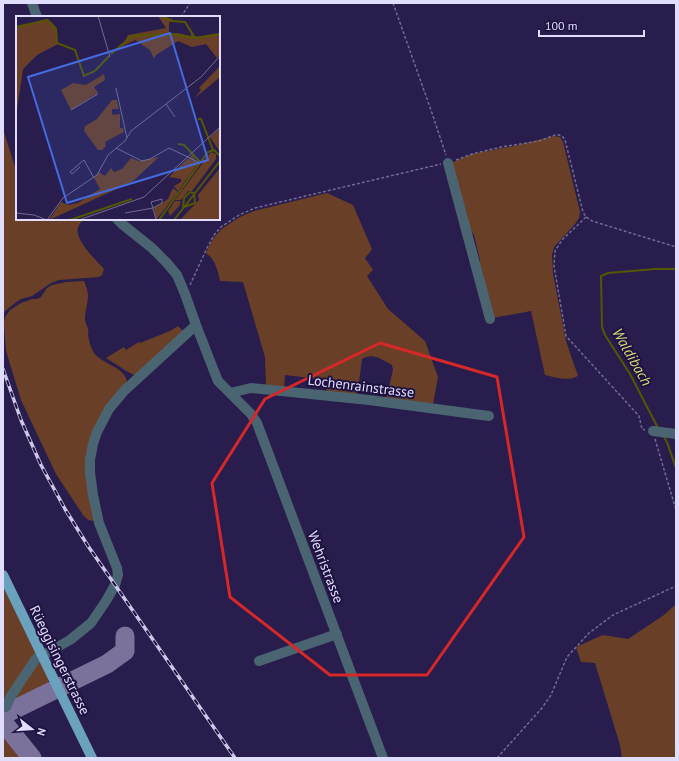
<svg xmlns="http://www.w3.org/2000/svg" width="679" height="761" viewBox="0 0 679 761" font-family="'PT Sans',sans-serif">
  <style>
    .green { fill: #694027 }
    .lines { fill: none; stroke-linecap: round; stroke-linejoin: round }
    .stream { stroke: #555700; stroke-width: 2 }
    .taxiway { stroke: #7a729a; stroke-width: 19 }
    .path { stroke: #726a92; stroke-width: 1.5; stroke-dasharray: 3 2; stroke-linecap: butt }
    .minor { stroke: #4a6471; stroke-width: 10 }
    .major { stroke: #6aa1bc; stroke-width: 10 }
    .rail-casing { stroke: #ccc7e8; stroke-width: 3.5 }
    .rail { stroke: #1f1240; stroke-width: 2; stroke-dasharray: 6; stroke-linecap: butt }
    .marked { fill: none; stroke: #d62828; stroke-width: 3; stroke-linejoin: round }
    .labels { text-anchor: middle; stroke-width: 4; stroke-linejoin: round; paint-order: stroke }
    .street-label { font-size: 14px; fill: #e1ddfc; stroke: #1f1240 }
    .water-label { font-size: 15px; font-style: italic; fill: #d7dc75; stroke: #1f1240 }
    .inset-river { fill: none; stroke: #555700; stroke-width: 2 }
    .inset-road { fill: none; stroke: #726a92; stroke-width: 1 }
    .view { fill: #446bdf; fill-opacity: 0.15; stroke: #446bdf; stroke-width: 2 }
    .inset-edge { fill: none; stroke: #e1ddfc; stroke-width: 2 }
  </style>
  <rect width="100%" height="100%" fill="#281d4c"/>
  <path class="green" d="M3,129L17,173V219H83C82,221 79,225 78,227C74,240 96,260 104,269L102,275L99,277L59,280L51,283L32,296L21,299L15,303L4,312L3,311Z
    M554,136L560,137L563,142L580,212L579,218L575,224L554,247L552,255L553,274L566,341L578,376C567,382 556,377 545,375L531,311L492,318L479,267L480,260L474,235L468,226L452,164L453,162L472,154L518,145Z
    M327,193L353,205L372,249L370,252L365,258L373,270L367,276L388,309L425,341L438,377L433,404L386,399L393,370L392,365C382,360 373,352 362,359L357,397L326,394L327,380L285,375L284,390L266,387L265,357L243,282L220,281C218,271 215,259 206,253L210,244L215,236L223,228L240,217L254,211Z
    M84,281C86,286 88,291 88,296C88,303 85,310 85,318C85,323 87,325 88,329C89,331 88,333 88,335C89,341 91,348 94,353C102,364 127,368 127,383L95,429V520C89,522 87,519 83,515L56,474L21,400L6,351L4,323L5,317L10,310L21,303L32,299H37L41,297L47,288L52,285L66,282Z
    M178,326L184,332L136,376L128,372L106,358L124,347L126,350L139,342L140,343L170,331Z
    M3,586L37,655L3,706Z
    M676,604V758H622L620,745L595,663L581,662L576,647L603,635L628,639L664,615Z
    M39,659L49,680L48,683L50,688L9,707Z
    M3,730L25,758H3Z"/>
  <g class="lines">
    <path class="stream" d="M658,428L630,374L605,335L602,327L601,276L608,273L655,269H676
      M663,435L667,442L676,468
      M675,758L676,734"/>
    <path class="taxiway" d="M3,715L107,664L125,651V636
      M3,722L32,758"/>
    <path class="path" d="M393,3L432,113L446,155
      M181,17L190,3
      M456,160L472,154L501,147L539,141L555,135H559L563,137L565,140L583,212L586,217L592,221L676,247
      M586,217L562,240L555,251L554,266L566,336L639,416L642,429L645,430
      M190,285L207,248L214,235L221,227L239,215L255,208L441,164
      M655,439L676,510
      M497,758L542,708L551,695L567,657L589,633L613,615L676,586"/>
    <path class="minor" d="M32,3L37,17
      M448,163L490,319
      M117,219L122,224L152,248L167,263L177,275L185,294L196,325L214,371L218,381L251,414L257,423L383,758
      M230,393L251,388L369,400L489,416
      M653,431L676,434
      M259,661L337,634
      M6,707L11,696L35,660L38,657L43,655L70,640L91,623L106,601L115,585L118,575L117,568L99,523L93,495L90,472V460L93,444L97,432L109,409L124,391L196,325"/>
    <path class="major" d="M3,575L92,758"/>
    <g class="rail-casing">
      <path id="rail" d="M3,369L21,420L41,465L65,509L88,546L235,758"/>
    </g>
    <use href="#rail" class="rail"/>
  </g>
  <path class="marked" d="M380,343L497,377L524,537L427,675H330L230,597L212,483L265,399Z"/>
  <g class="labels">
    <g class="street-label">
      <text transform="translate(361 386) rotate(7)" y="5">Lochenrainstrasse</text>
      <text transform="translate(326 567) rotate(69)" y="5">Wehristrasse</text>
      <text transform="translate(60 660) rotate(64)" y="5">Rüeggisingerstrasse</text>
    </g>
    <g class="water-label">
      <text transform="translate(632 357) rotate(60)" y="5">Waldibach</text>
    </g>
  </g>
  <g transform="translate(16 16)">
    <rect width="204" height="204" fill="#281d4c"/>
    <path d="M142,0L157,3L153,7V18L162,17L175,20L174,11L177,19L181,21L204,17V39L201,42L190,28L176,31L162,25L140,39L138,43L134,34L119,24L96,36L108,27L112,19L150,12ZM31,3L40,13L42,28L21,39L7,53L0,100V11ZM204,50V61L179,82L185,74L183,72ZM88,58L89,64L78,71L82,77L55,94L45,74L57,67L70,69ZM96,84H101L103,93H96V97L97,99L104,98V112H107L108,116L89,126L90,130L86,134H82L68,115L69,110L81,103ZM204,112V136L194,121ZM195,136L200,138V143L176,175H172L165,184H159ZM176,139L182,148L162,175L158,170L165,166V163L153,161L171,143L178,145L172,143ZM143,141L116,166L33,204L45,186L52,189L62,187L84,173L78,162L83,156L89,160L95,152L98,156L106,153L115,142L123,145ZM204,152V204H164L183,184L182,179ZM157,172L162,176L140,204L138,192L152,183ZM159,185H164V189L154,200L152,195Z" fill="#694027"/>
    <path class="inset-river" d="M145,0L156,5L169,6L179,22M0,11L31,4L34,6L40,13L41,27L59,34L68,60L79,55L93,40M95,38L116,20L156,18L179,22L204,18M182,103H185L197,134M162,128L168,129L184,146M167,192L168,182L174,176L178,177L179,187L168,191M54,204L116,183M143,204L192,136L198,134L204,140M158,204L204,145"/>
    <path class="inset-road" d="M82,0L94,41M100,72L111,122M150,88L159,101M55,94L82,78M100,132L126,145L134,143L153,132L182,146M64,151L56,158L54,156L68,144L78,162M0,197L18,199L31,204M109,197L137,192L146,187V183L135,186L137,192V194L138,196L140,204M31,204L47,182L81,159L92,139L109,125L115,115L185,61L204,40M63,204L128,181L204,111"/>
    <path class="view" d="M154,17L192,144L51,187L12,61Z"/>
    <rect width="204" height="204" class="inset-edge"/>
  </g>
  <rect width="679" height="761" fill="none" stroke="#e1ddfc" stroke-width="8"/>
  <g transform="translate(32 729) rotate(107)" stroke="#1f1240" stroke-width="3" paint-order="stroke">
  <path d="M0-3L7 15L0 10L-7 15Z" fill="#e1ddfc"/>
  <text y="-6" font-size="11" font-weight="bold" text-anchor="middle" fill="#e1ddfc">N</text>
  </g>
  <path d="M539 30v6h105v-6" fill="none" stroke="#e1ddfc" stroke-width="2"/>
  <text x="545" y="30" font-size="12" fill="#e1ddfc" stroke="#1f1240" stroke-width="3" paint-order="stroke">100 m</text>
</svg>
